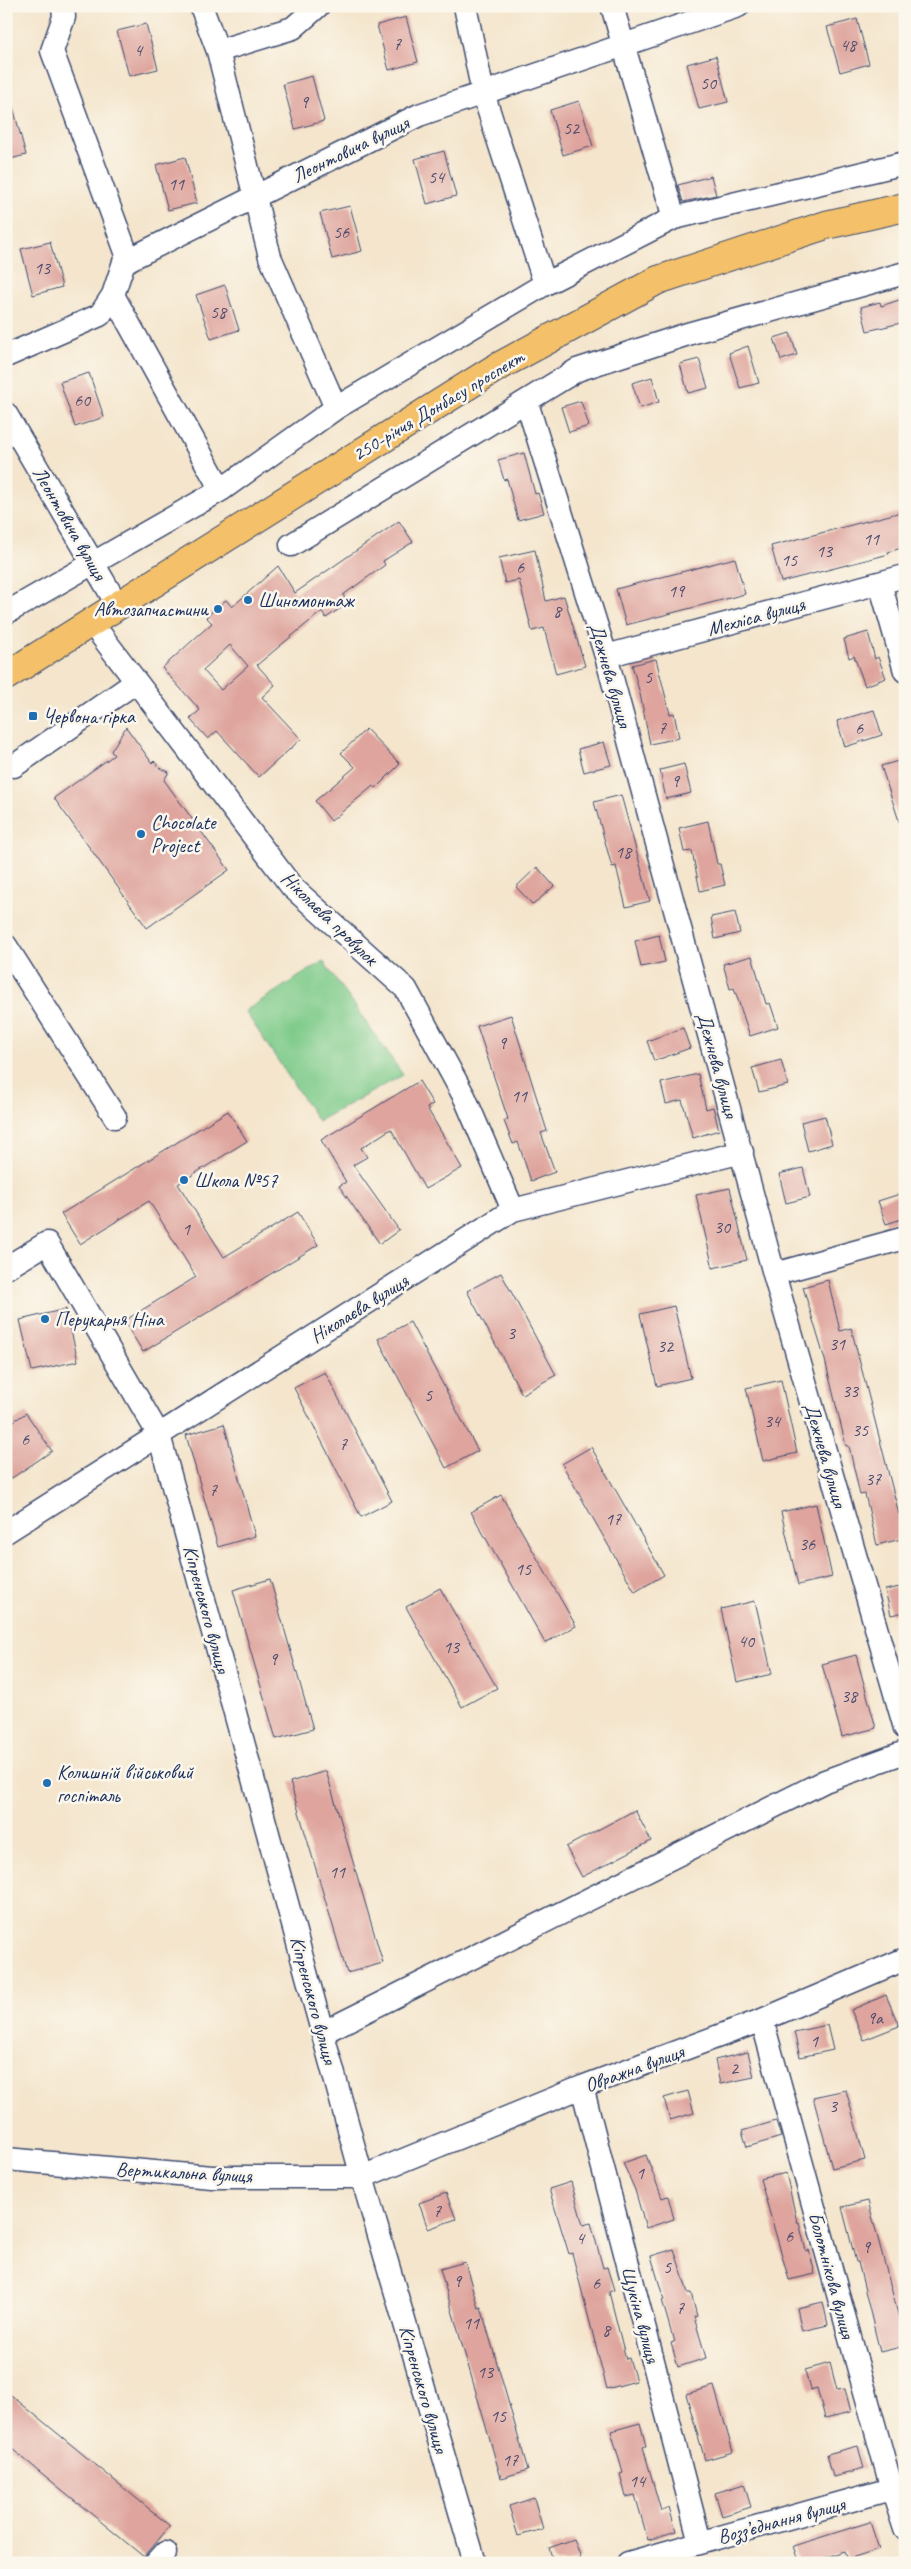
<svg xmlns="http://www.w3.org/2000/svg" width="911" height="2569" viewBox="0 0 911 2569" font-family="Caveat,sans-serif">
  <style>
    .green { fill: #7dca89; stroke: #4c7c74 }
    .building { fill: #dea49d; fill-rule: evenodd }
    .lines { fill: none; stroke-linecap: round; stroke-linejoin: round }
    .minor-casing { stroke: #3c4a6e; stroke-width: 25 }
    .major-casing { stroke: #3c4a6e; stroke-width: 30 }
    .minor { stroke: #fff; stroke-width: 22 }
    .major { stroke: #f4c16a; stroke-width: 28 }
    .poi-dot { fill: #1f6fb2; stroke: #fbf7ec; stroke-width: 2 }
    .labels { text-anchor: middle; stroke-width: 5; stroke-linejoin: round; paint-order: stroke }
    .number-label { font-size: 18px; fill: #4c4c6e }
    .street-label { font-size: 20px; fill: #1b2f5e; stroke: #fbf7ec }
    .poi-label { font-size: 20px; fill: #1b2f5e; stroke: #fbf7ec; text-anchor: start }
  </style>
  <rect width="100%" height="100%" fill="#fbf7ec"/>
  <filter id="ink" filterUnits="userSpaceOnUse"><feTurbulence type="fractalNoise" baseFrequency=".02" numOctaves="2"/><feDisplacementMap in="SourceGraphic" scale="10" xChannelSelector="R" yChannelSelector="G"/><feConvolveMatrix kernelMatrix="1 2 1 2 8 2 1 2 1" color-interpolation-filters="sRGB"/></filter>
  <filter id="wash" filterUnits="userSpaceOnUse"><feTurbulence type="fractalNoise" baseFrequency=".0096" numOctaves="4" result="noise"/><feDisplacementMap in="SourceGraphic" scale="20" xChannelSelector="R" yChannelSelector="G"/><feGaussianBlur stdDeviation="1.12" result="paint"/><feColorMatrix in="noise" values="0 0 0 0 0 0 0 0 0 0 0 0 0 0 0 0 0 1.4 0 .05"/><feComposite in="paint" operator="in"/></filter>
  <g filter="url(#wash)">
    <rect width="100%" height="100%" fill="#f4e5cc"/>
    <path class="green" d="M323,961L403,1075L318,1121L245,1011Z"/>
    <g id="blocks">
      <path class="building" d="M406,17L418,62L389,70L377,25Z
        M857,19L869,64L840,72L827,27Z
        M146,24L158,69L129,76L117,31Z
        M716,56L728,102L699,109L687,64Z
        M312,76L324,121L295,129L283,84Z
        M6,100H11L26,155L6,160Z
        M579,101L593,146L563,155L550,110Z
        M444,151L456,196L427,204L415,159Z
        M185,157L197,203L168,210L156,165Z
        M711,176L716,195L683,202L678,185Z
        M350,206L362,251L332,259L320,213Z
        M50,242L62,287L33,295L21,249Z
        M225,285L239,330L211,339L196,295Z
        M905,298V322L867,331L861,307L880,302L881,306Z
        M790,333L797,355L781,360L774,338Z
        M748,346L759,383L740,388L729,353Z
        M699,359L708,388L688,393L680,364Z
        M89,373L104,417L75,427L60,382Z
        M652,377L659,402L640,408L632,383Z
        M581,401L589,426L569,432L561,407Z
        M524,453L535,494L538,493L544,513L518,520L507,479L504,480L498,460Z
        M905,511V547L888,552L889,554L781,582L771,546Z
        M399,521L413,542L383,561L385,565L343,595L348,603L326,618L322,611L257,665L275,685L262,697L301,739L259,777L217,731L208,739L190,719L200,710L162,668L212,623L206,617L226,600L232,607L278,566L295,593ZM230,645L248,666L221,690L203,670Z
        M535,550L546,601L564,596L585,666L556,674L544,628L532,631L519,580L505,583L499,558Z
        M735,558L745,594L626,625L616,589Z
        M868,632L875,659L878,657L886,678L865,686L854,656L849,658L844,639Z
        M656,659L670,714L674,713L679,738L650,744L640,694L632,665Z
        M874,710L882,735L845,747L837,721Z
        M126,727L152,763L154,761L160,768L169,772L164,780L229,870L147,928L54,798L114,755L111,751Z
        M366,729L400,764L376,788L373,786L331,821L315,801L355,767L341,753Z
        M604,742L611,765L584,772L578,749Z
        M905,759V826L901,827L881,766Z
        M684,764L691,793L666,799L660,770Z
        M621,795L650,901L626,907L616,866L612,867L594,802Z
        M708,821L717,864H720L725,885L700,891L692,851L684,852L679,828Z
        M537,867L554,886L533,905L516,887Z
        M735,912L740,933L715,939L711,917Z
        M659,935L665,962L641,967L635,941Z
        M752,956L766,1004L770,1003L778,1027L750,1036L734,988L730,989L723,964Z
        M511,1015L547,1131L541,1133L555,1172L531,1181L518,1142L513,1144L504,1121L508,1119L477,1026Z
        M683,1028L690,1048L654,1061L647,1041Z
        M781,1060L788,1085L759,1092L752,1068Z
        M698,1074L706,1109L713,1107L719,1130L693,1138L682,1100L666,1104L661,1083Z
        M419,1081L433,1104L427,1108L462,1168L425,1189L391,1129L361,1148L367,1157L353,1165L399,1230L380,1244L339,1186L346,1182L321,1140Z
        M228,1111L247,1141L178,1184L224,1257L298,1212L318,1245L143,1352L124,1321L196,1277L149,1201L80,1244L61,1214Z
        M825,1116L832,1144L808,1151L801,1122Z
        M803,1168L810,1197L786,1203L779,1174Z
        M730,1188L747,1260L713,1268L696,1195Z
        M900,1194L905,1218L886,1224L878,1201Z
        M501,1273L556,1375L522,1394L467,1291Z
        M828,1280L840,1331L851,1328L899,1514L905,1513V1538L877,1545L865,1494L860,1495L849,1446H846L825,1360L803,1287Z
        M674,1306L691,1378L657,1386L640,1314Z
        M66,1309L78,1361L32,1371L20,1320Z
        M410,1322L478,1451L446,1468L378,1339Z
        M325,1372L392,1501L361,1517L294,1388Z
        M781,1380L797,1453L763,1461L746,1388Z
        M26,1413L52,1451L6,1482V1426Z
        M224,1424L255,1536L218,1547L186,1435Z
        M591,1447L664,1575L635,1592L562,1464Z
        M501,1495L576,1626L545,1643L471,1512Z
        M816,1504L832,1577L798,1585L781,1512Z
        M270,1579L313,1729L276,1739L233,1590Z
        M905,1586V1612L891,1615L885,1590Z
        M440,1588L497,1688L462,1707L406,1607Z
        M755,1601L772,1674L737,1682L721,1609Z
        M856,1655L876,1728L842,1737L822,1664Z
        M326,1771L383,1963L347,1973L290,1782Z
        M635,1810L651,1841L582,1877L566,1847Z
        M886,1995L899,2026L864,2040L851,2010Z
        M827,2025L833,2050L800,2057L794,2032Z
        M748,2052L754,2077L720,2084L715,2060Z
        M846,2090L865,2160L832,2168L813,2097Z
        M688,2091L694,2113L670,2120L664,2098Z
        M776,2121L781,2137L747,2147L742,2131Z
        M646,2155L662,2198L668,2196L674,2219L646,2228L635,2190L623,2163Z
        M786,2173L797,2222H799L806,2251L809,2250L815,2274L789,2280L760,2179Z
        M571,2182L583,2225L591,2223L603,2268L607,2267L614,2290L609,2292L626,2359L629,2358L636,2381L607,2389L572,2253L569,2254L549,2189Z
        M446,2193L456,2219L428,2229L419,2203Z
        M868,2201L905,2340V2346L880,2352L858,2262H856L842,2207Z
        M674,2249L688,2293H691L697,2316L694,2317L706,2358L678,2367L671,2343L674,2342L662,2300H664L651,2256Z
        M465,2262L478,2308L481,2307L488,2332L528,2470L501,2478L440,2269Z
        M823,2302L828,2325L802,2331L797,2308Z
        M830,2363L837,2390L845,2389L851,2412L825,2418L817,2388L810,2390L805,2370Z
        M714,2386L733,2452L705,2460L686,2394Z
        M6,2391L170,2526L144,2557L6,2444Z
        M640,2423L646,2446L643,2447L661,2511L669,2508L676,2531L648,2540L635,2495L626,2497L620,2474L623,2473L611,2431Z
        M858,2446L864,2469L833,2477L827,2454Z
        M744,2484L751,2507L722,2516L715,2493Z
        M534,2498L543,2529L518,2536L509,2506Z
        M870,2522L879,2549L848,2559L845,2551L812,2563H799L793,2546Z
        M574,2539L581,2558L567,2563H554L549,2548Z"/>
    </g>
  </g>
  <g filter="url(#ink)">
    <use href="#blocks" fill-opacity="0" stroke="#3c4a6e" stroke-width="1"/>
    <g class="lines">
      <g class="minor-casing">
        <path id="minor" d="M63,6L64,17L52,51L129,260
          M201,6L218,51L270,257L336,408
          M465,6L483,93L545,284
          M612,6L674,218
          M218,51L293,28L318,6
          M113,295L221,490
          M6,356L100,315L113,295L124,262L419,115L738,6
          M527,403L606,656L774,1274L905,1728
          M6,414L118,606
          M291,545L577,370L691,333L905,273
          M880,583L905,671
          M6,613L221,490L336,408L545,284L674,218L905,163
          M91,622L292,887L406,989L465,1098L513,1210
          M606,656L905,576
          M14,766L136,682
          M6,946L115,1117
          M6,1268L47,1243L159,1435L362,2177L475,2563
          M774,1274L905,1238
          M6,1532L513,1210L742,1152
          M762,2020L892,2489L905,2529
          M324,2032L825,1781L905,1752
          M582,2087L700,2542
          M6,2159L212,2177H362L582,2087L762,2020L905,1959
          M156,2563L165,2553
          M628,2563L905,2485"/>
      </g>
      <g class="major-casing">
        <path id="major" d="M6,676L494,369L658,280L826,225L905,207"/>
      </g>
      <use href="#minor" class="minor"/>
      <use href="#major" class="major"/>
    </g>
  </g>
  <g class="poi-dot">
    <circle cx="248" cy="600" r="5"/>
    <circle cx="218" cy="609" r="5"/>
    <rect x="28" y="711" width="10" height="10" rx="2.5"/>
    <circle cx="141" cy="834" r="5"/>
    <circle cx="184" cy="1180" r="5"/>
    <circle cx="45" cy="1319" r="5"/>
    <circle cx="47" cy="1783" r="5"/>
  </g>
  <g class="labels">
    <g class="number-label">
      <text x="397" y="50">7</text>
      <text x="848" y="51">48</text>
      <text x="138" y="56">4</text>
      <text x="708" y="89">50</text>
      <text x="304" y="108">9</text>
      <text x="571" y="134">52</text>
      <text x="436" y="183">54</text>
      <text x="176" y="190">11</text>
      <text x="341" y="238">56</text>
      <text x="42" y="274">13</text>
      <text x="218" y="318">58</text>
      <text x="82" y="406">60</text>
      <text x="871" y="545">11</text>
      <text x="824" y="557">13</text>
      <text x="789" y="566">15</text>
      <text x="520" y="573">6</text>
      <text x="676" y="597">19</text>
      <text x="557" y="617">8</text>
      <text x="648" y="683">5</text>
      <text x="662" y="734">7</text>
      <text x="859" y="734">6</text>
      <text x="675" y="787">9</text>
      <text x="623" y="858">18</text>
      <text x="502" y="1049">9</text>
      <text x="519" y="1102">11</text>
      <text x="722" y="1233">30</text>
      <text x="186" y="1235">1</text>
      <text x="511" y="1339">3</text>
      <text x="837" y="1350">31</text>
      <text x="665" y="1352">32</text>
      <text x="850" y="1397">33</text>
      <text x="428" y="1401">5</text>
      <text x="772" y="1427">34</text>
      <text x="860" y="1436">35</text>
      <text x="25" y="1445">6</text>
      <text x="343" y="1450">7</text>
      <text x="873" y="1485">37</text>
      <text x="213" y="1496">7</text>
      <text x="613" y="1525">17</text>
      <text x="807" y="1550">36</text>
      <text x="523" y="1575">15</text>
      <text x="746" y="1647">40</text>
      <text x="451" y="1653">13</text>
      <text x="273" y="1665">9</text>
      <text x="849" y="1702">38</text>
      <text x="337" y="1878">11</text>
      <text x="875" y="2024">9а</text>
      <text x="814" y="2047">1</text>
      <text x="734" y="2074">2</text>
      <text x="833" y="2112">3</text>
      <text x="640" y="2179">1</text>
      <text x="437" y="2217">7</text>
      <text x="789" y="2242">6</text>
      <text x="580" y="2244">4</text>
      <text x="866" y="2253">9</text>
      <text x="667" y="2273">5</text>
      <text x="457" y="2287">9</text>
      <text x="596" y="2289">6</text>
      <text x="680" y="2314">7</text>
      <text x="471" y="2329">11</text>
      <text x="606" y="2336">8</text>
      <text x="485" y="2378">13</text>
      <text x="498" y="2422">15</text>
      <text x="510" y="2466">17</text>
      <text x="637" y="2487">14</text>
    </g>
    <g class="street-label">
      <text transform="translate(350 149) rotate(-26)" y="7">Леонтовича вулиця</text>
      <text transform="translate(438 405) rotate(-31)" y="7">250-річчя Донбасу проспект</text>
      <text transform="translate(70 523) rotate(60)" y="7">Леонтовича вулиця</text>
      <text transform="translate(756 616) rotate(-15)" y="7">Мехліса вулиця</text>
      <text transform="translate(611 675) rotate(74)" y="7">Дежнева вулиця</text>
      <text transform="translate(330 918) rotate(44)" y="7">Ніколаєва провулок</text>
      <text transform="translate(718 1065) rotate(75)" y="7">Дежнева вулиця</text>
      <text transform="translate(359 1308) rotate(-32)" y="7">Ніколаєва вулиця</text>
      <text transform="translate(826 1455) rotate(74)" y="7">Дежнева вулиця</text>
      <text transform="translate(207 1609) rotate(75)" y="7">Кіпренського вулиця</text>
      <text transform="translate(314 2000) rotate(75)" y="7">Кіпренського вулиця</text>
      <text transform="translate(634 2068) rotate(-20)" y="7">Овражна вулиця</text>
      <text transform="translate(184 2172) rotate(3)" y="7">Вертикальна вулиця</text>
      <text transform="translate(832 2275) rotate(75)" y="7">Болотнікова вулиця</text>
      <text transform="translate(641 2315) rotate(75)" y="7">Щукіна вулиця</text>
      <text transform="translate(424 2389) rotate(74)" y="7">Кіпренського вулиця</text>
      <text transform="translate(781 2520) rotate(-15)" y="7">Возз’єднання вулиця</text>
    </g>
    <g class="poi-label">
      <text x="258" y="607">Шиномонтаж</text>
      <text x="208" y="616" text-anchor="end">Автозапчастини</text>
      <text x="43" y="723">Червона гірка</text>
      <text x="151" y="829">Chocolate<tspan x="151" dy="23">Project</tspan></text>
      <text x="194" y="1187">Школа №57</text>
      <text x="55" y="1326">Перукарня Ніна</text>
      <text x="57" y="1779">Колишній військовий<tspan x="57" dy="23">госпіталь</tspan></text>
    </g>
  </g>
  <rect width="911" height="2569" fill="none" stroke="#fbf7ec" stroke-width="25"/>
</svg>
